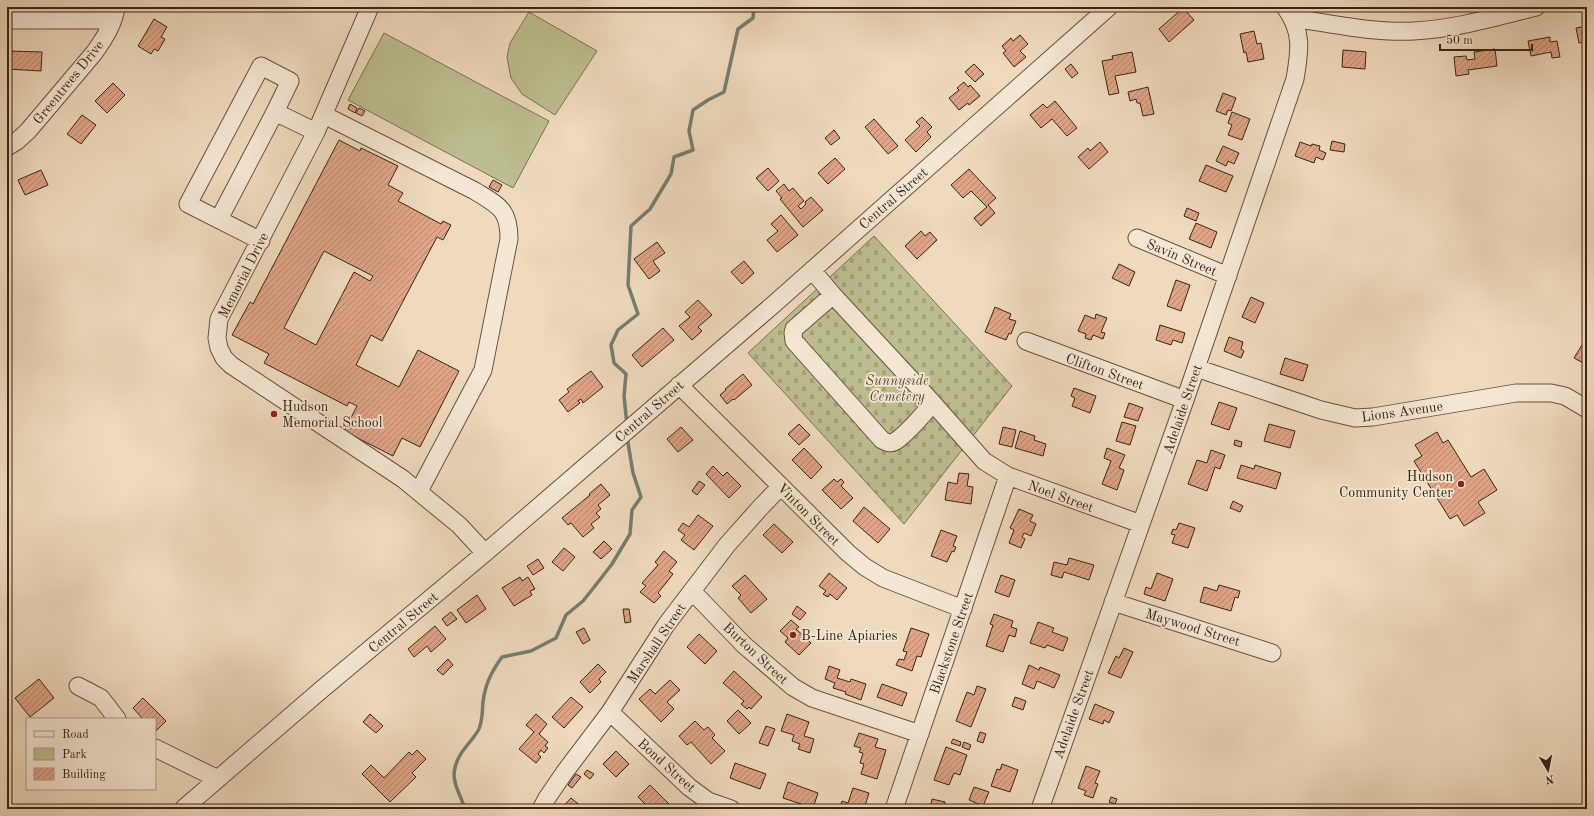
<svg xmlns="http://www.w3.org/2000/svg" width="1594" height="816" viewBox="0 0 1594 816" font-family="'Old Standard TT',serif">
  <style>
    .green { fill: #bcbe8f; stroke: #7c7052 }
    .cemetery { fill: url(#cemetery-stones); stroke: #7c7052 }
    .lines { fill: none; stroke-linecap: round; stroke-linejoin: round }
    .stream { stroke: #747e70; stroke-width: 3.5 }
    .building { fill: url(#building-hatch); stroke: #3b2314; fill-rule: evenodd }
    .minor-casing { stroke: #68513e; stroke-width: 19 }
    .minor { stroke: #f5e7d4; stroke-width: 17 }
    .poi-dot { fill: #8f2418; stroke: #f5e7d4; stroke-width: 1.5 }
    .labels { text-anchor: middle; stroke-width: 3.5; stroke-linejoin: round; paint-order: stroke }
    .street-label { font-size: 14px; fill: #3b2314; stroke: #f5e7d4 }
    .park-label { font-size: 14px; font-style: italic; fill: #5b4a33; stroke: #f5e7d4 }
    .poi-label { font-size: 14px; fill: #3b2314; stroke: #f5e7d4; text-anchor: start }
  </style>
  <defs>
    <pattern id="cemetery-stones" width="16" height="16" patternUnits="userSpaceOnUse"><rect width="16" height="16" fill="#bcbe8f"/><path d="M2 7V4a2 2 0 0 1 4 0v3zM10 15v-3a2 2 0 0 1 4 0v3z" fill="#a2a37a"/></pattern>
    <pattern id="building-hatch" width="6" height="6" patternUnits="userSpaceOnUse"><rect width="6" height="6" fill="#e0a586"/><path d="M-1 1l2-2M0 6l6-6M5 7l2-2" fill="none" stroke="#b7866c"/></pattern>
  </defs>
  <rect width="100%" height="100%" fill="#efdabd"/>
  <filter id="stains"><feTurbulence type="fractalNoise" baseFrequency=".005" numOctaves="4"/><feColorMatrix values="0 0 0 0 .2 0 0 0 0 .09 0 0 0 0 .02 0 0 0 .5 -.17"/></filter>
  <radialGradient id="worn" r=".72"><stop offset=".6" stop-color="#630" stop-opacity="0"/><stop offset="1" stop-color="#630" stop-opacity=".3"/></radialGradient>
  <path class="green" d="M529,12L597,51L555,115L522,94L511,78L507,57L510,43Z
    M384,33L549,121L513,188L348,100Z"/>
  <path class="cemetery" d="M874,236L1012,386L904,524L748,353Z"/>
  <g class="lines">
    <path class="stream" d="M627,425L624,396L626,374L614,363L611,345L618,330L638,314L628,285L631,226L650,209L671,174L674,157L693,150L689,131L693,110L708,100L724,92L738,29L753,18L754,7
      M465,809C461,796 451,781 455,768C458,752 472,742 479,729C483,718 482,712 483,702C485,684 492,671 502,657L531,651L556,638L566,615L583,601L595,586L612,564L630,534L632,510L641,497L633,473L627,437"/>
  </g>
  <path class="building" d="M1183,8L1194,20L1169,42L1159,29Z
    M154,19L167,27L161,37L165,39L158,51L154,49L151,54L138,46Z
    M1587,26V42L1579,43L1576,28Z
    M1254,31L1257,44L1261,43L1264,59L1248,62L1246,52L1244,53L1240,34Z
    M1020,35L1028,44L1020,51L1026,57L1014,67L1003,53L1006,51L1002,46L1011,38L1013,41Z
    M1550,37V42L1557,41L1560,57L1552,58L1551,52L1531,56L1528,41Z
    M1495,49L1497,66L1468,70L1469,74L1456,76L1454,57L1466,56L1467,60L1475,59L1474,52Z
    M1343,50L1366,52L1365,69L1342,67Z
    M7,51L42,52L41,71L7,69Z
    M1132,52L1136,72L1115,76L1119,93L1109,95L1102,61L1113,59L1112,56Z
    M974,64L984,74L975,82L965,72Z
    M1071,64L1078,73L1072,78L1065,69Z
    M964,82L968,87L970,85L980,96L969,105L968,103L959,110L949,98L959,90L957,88Z
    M113,83L125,95L107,113L95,101Z
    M1148,87L1154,114L1143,116L1140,103H1137L1136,99L1130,101L1128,92Z
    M1223,93L1236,98L1231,111L1228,110L1226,115L1216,111Z
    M1055,101L1077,128L1067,136L1052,119L1041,128L1030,115L1043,104L1047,108Z
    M350,104L357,108L355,113L348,109Z
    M359,108L365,111L362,116L356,113Z
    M1232,112L1250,119L1242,140L1228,135L1232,125L1228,123Z
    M82,115L96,125L81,144L67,134Z
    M922,117L932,127L927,132L931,137L916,152L905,140L920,126L916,122Z
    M874,119L898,146L888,154L865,127Z
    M834,130L840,138L831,145L825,138Z
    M339,140L360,151L361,148L398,166L388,185L403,193L398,201L441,224L443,221L451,225L443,240L437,237L382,341L371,335L356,365L399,387L418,350L459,371L420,447L402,438L393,456L344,431L357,406L349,402L347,406L264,363L269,354L232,335L250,302L253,304ZM324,251L373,276L370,281L354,272L316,345L284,328Z
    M1332,141L1345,144L1344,152L1330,150Z
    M1100,142L1108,152L1089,169L1078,157L1088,148L1090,151Z
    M1300,142L1311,146L1312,144L1320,146L1319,150L1326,153L1323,160L1316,157L1314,163L1295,156Z
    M1223,146L1239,153L1234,164L1228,161L1226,166L1216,161Z
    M835,158L845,169L828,184L818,173Z
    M1206,165L1233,176L1226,192L1199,181Z
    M768,168L779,181L768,191L756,178Z
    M969,169L996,198L988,205L995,213L981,226L974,218L987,207L971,191L963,198L951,185Z
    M41,170L48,185L25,195L18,180Z
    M493,180L502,185L498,192L489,187Z
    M784,184L789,191L793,188L804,201L798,206L801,209L806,204L805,202L811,197L823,210L803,227L780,199L782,198L776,191Z
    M1187,208L1199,213L1196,221L1184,216Z
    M781,215L798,235L777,252L767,240L778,231L771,224Z
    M1196,223L1217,232L1211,248L1189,239Z
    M921,231L925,236L930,232L937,240L917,259L905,246Z
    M657,242L665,253L653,261L660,271L649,279L634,259Z
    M744,261L754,273L742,284L731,272Z
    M1119,264L1135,272L1129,286L1112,278Z
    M1176,280L1190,285L1181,311L1167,306Z
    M1251,297L1264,303L1255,323L1242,317Z
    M698,300L712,315L698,327L702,331L692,340L679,326L690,317L685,312Z
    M995,307L1011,314L1009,319L1016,321L1011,334L1009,333L1006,340L985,332Z
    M1096,314L1107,318L1101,332L1105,333L1103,339L1093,335L1091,340L1085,338L1086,334L1078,331L1085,315L1095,319Z
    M1160,325L1185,333L1182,343L1173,340L1171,345L1156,340Z
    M663,328L674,340L642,367L632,355Z
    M1229,337L1243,342L1241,349L1244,351L1241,358L1224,351Z
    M1587,337V365L1574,358Z
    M1285,358L1308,365L1303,381L1280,374Z
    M591,371L603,387L583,403L581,399L578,401L580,403L568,412L559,400L569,392L567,389Z
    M743,374L752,385L734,400L733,399L727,404L720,395L726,390L725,389Z
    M1074,388L1096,396L1090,413L1072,406L1075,398L1071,396Z
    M1219,402L1237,408L1229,430L1211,424Z
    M1129,403L1143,408L1138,421L1124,417Z
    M1122,422L1136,426L1130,445L1116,441Z
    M799,424L810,435L799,445L788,434Z
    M1269,424L1295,431L1290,448L1264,441Z
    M681,427L693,440L678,452L667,439Z
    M1003,427L1016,430L1012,447L999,444Z
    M1020,431L1035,436L1034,440L1046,444L1043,456L1015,448Z
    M1437,432L1443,443L1448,440L1471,477L1484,469L1497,490L1478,502L1485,513L1464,526L1457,515L1450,519L1414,461L1422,456L1415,445Z
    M1235,440L1242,442L1241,447L1234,445Z
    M804,448L822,467L811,479L792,460Z
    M1107,448L1125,455L1119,468L1124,470L1117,490L1102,484L1111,461L1104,458Z
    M1211,450L1225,455L1220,469L1215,467L1207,491L1188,484L1197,460L1207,463Z
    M1241,465L1254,469L1255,465L1281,473L1276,489L1237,478Z
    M713,466L723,476L727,472L741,486L729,498L706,474Z
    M959,473L969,474L967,486L973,487L971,504L945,500L948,482L957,484Z
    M834,479L837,482L841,479L844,482L841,486L853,498L841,509L822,490Z
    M699,481L705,485L697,495L692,491Z
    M601,484L610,495L598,505L601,509L596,513L600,517L591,524L594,528L583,537L571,523L568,525L562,518L590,495L589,494Z
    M1233,501L1243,506L1240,512L1230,508Z
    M864,507L890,529L878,543L853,521Z
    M1019,509L1033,515L1030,521L1036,524L1031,536L1024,533L1022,537L1025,539L1021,548L1009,543L1014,530L1010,528Z
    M698,515L713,526L694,550L681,540L685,535L678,530L683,523L689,527Z
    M1179,523L1195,528L1188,548L1172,543L1175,535L1171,534L1173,529L1176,530Z
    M774,524L793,542L782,553L763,535Z
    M941,530L957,536L953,546L956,547L954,552L952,551L947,562L931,556Z
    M604,541L612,549L601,559L593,552Z
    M564,548L575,557L563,571L552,562Z
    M664,551L677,562L669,571L673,574L658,593L661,596L654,603L640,592L646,586L642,583L658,565L655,562Z
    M1069,558L1094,565L1089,580L1064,572L1062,578L1051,575L1054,562L1067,565Z
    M538,559L544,568L533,575L527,566Z
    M829,573L847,588L837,600L830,594L828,597L823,594L826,591L819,586Z
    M1157,573L1173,579L1165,601L1144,594L1146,587L1151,589Z
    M745,575L767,599L751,613L738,598L741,595L732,586Z
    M1001,575L1015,580L1009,597L995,592Z
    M520,577L522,581L528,577L535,589L530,591L532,595L514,606L502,588Z
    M1219,585L1240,591L1238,598L1235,597L1231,611L1200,602L1204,587L1217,591Z
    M477,595L486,609L466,623L457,610Z
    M797,606L806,613L800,620L792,614Z
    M623,609H629L631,622L625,623Z
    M451,612L457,619L447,626L442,619Z
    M994,614L1013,621L1011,627L1017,629L1015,637L1009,635L1003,652L986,646L993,625L990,624Z
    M791,620L799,627L796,629L811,643L799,655L785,642L788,638L780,631Z
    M1038,622L1054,628L1052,632L1068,638L1063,651L1047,645L1045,648L1030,643Z
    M435,626L446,639L431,652L427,646L414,657L408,649Z
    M584,628L590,640L583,644L576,632Z
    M911,628L929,634L921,657L917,656L912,671L896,665L899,659L904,660L907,652L903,651Z
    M699,634L717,651L705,664L687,647Z
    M1124,648L1133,652L1121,678L1108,673L1116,656L1119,658Z
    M448,659L453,665L443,675L437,670Z
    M598,664L606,672L599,679L601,682L590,693L580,682Z
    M1029,665L1039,670L1040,667L1060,675L1054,688L1037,681L1034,689L1022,684Z
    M829,666L840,670L837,678L850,682L851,679L866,684L861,700L845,694L846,692L833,688L835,683L825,679Z
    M734,671L762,697L751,709L749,707L747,709L741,704L744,701L723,683Z
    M39,679L54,698L30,717L15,698Z
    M670,680L680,690L667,702L674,709L661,722L639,699L650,689L655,694Z
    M882,684L907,693L902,706L877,697Z
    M977,686L986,689L971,727L956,721L967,692L974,695Z
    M571,697L583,707L564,728L552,717Z
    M1015,697L1026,701L1023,710L1012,706Z
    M143,698L166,721L156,731L155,719H143L133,708Z
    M1095,704L1114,712L1109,723L1104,720L1103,724L1089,719Z
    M738,710L751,723L739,734L727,721Z
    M370,714L383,726L376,733L363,722Z
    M536,714L547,724L539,734L548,742L545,746L548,748L544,753L541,750L538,754L541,757L536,763L519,749L534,732L526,725Z
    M787,714L809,722L804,736L814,739L810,753L798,749L800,744L792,741L794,735L781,731Z
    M695,721L704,730L708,727L715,735L712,738L725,751L711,764L691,742L687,745L679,736Z
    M766,726L775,729L768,746L759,743Z
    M980,732L986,734L983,743L977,741Z
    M859,733L878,739L875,747L886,750L877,779L861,774L864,764L860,763L863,753L859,752L861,748L854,746Z
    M953,739L961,742L960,746L951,743Z
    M964,742L971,745L969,750L962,747Z
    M946,747L967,755L960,775L954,773L949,785L934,780Z
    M417,750L426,759L412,773L416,777L390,802L362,774L371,765L384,778L409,752L412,755Z
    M616,751L629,764L616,777L603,764Z
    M735,763L766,774L760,789L730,778Z
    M1002,764L1018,770L1010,792L991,786L997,769L1000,770Z
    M1086,766L1100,771L1095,783L1098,784L1093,798L1084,795L1086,791L1078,788Z
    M587,770L594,774L590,779L584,774Z
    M576,774L581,777L572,788L568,785Z
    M788,782L818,793L813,808L783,798Z
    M650,785L669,804L664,809H650L638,797Z
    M974,787L989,792L983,806L969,800Z
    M853,788L869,793L864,809H839L842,801L848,803Z
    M1111,797L1117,799L1115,804L1109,802Z
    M571,798L582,807L580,809H561Z
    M932,799L945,802L944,809H930Z
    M304,806L305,809H294V808Z"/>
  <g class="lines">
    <g class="minor-casing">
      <path id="minor" d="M370,7L316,132L219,319L217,338L219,348L224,358L231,365L403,479L459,525L485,553
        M1293,18C1332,24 1374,33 1414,31C1455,29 1496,17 1536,7
        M7,20H113
        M324,115L475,191C499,206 509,209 509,239L483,370L419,491
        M7,147L17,141L28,131L94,53C104,39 114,24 116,7
        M219,219L275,112
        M1137,238L1228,276
        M261,241L188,204L261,66L290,81L275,112L316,132
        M812,270L833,295
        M1026,341L1185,400
        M1196,368L1321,410L1355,418L1373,417L1516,393H1551L1565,396L1587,409
        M679,385L848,553L865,567L883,578L963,609
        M932,402C928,411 902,438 894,442C890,444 886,442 882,440L794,341L793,333L794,329L833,295L932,402L984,461L1008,476L1141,524
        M692,591L744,645L793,687L812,698L920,734
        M1113,602L1272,653
        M78,686L101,698L117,719
        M610,712L689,787L708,801L731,809
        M155,748L218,779
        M183,809L321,690L485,553L774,304L1109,7
        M541,809L547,798L564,773L610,712L666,625L727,545L759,509L781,486
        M894,809L1008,476
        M1040,809L1185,400L1295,79C1300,50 1303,32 1285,7"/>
    </g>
    <use href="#minor" class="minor"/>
  </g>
  <g class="poi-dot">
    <circle cx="274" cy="414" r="4"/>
    <circle cx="1461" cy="484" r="4"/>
    <circle cx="793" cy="635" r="4"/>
  </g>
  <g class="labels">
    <g class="street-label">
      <text transform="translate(68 82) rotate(-51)" y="5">Greentrees Drive</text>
      <text transform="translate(893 198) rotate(-41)" y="5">Central Street</text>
      <text transform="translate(1182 257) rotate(23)" y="5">Savin Street</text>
      <text transform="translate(243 275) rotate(-63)" y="5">Memorial Drive</text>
      <text transform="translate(1105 371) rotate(20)" y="5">Clifton Street</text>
      <text transform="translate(1182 409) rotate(-71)" y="5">Adelaide Street</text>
      <text transform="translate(649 411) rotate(-41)" y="5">Central Street</text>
      <text transform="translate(1402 411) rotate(-8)" y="5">Lions Avenue</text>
      <text transform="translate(1061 496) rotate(20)" y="5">Noel Street</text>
      <text transform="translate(809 514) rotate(45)" y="5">Vinton Street</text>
      <text transform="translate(403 622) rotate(-40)" y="5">Central Street</text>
      <text transform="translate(1193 627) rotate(17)" y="5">Maywood Street</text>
      <text transform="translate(656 643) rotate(-56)" y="5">Marshall Street</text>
      <text transform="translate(951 643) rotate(-71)" y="5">Blackstone Street</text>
      <text transform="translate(756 653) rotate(43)" y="5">Burton Street</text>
      <text transform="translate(1073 714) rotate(-70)" y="5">Adelaide Street</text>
      <text transform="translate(667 765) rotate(42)" y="5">Bond Street</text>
    </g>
    <g class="park-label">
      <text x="897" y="385">Sunnyside<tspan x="897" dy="16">Cemetery</tspan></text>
    </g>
    <g class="poi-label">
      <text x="282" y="411">Hudson<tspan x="282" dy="16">Memorial School</tspan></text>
      <text x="1453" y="481" text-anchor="end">Hudson<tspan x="1453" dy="16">Community Center</tspan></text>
      <text x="801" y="640">B-Line Apiaries</text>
    </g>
  </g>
  <rect width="1594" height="816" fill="none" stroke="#efdabd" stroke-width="24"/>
  <rect x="8" y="8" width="1578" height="800" fill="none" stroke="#3b2314" stroke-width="2"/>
  <rect x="12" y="12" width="1570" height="792" fill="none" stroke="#3b2314"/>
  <rect x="26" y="718" width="130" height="72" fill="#f5e7d4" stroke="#ab9987"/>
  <rect x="34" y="731" width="20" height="6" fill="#f5e7d4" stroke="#ab9987"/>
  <text x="62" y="738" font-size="12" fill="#3b2314">Road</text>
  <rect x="34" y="748" width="20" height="12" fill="#bcbe8f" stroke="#ab9987"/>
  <text x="62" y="758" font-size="12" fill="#3b2314">Park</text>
  <rect x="34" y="768" width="20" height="12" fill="url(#building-hatch)" stroke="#ab9987"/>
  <text x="62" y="778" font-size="12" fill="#3b2314">Building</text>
  <g transform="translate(1548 770) rotate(170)" stroke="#f5e7d4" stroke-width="3" paint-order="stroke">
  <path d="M0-3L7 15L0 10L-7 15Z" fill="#3b2314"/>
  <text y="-6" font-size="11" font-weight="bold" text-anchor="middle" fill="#3b2314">N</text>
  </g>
  <path d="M1440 44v6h92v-6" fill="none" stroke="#3b2314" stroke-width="2"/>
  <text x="1446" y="44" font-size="12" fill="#3b2314" stroke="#f5e7d4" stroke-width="3" paint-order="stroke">50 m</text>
  <rect width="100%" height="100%" filter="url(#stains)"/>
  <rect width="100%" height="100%" fill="url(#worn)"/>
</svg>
